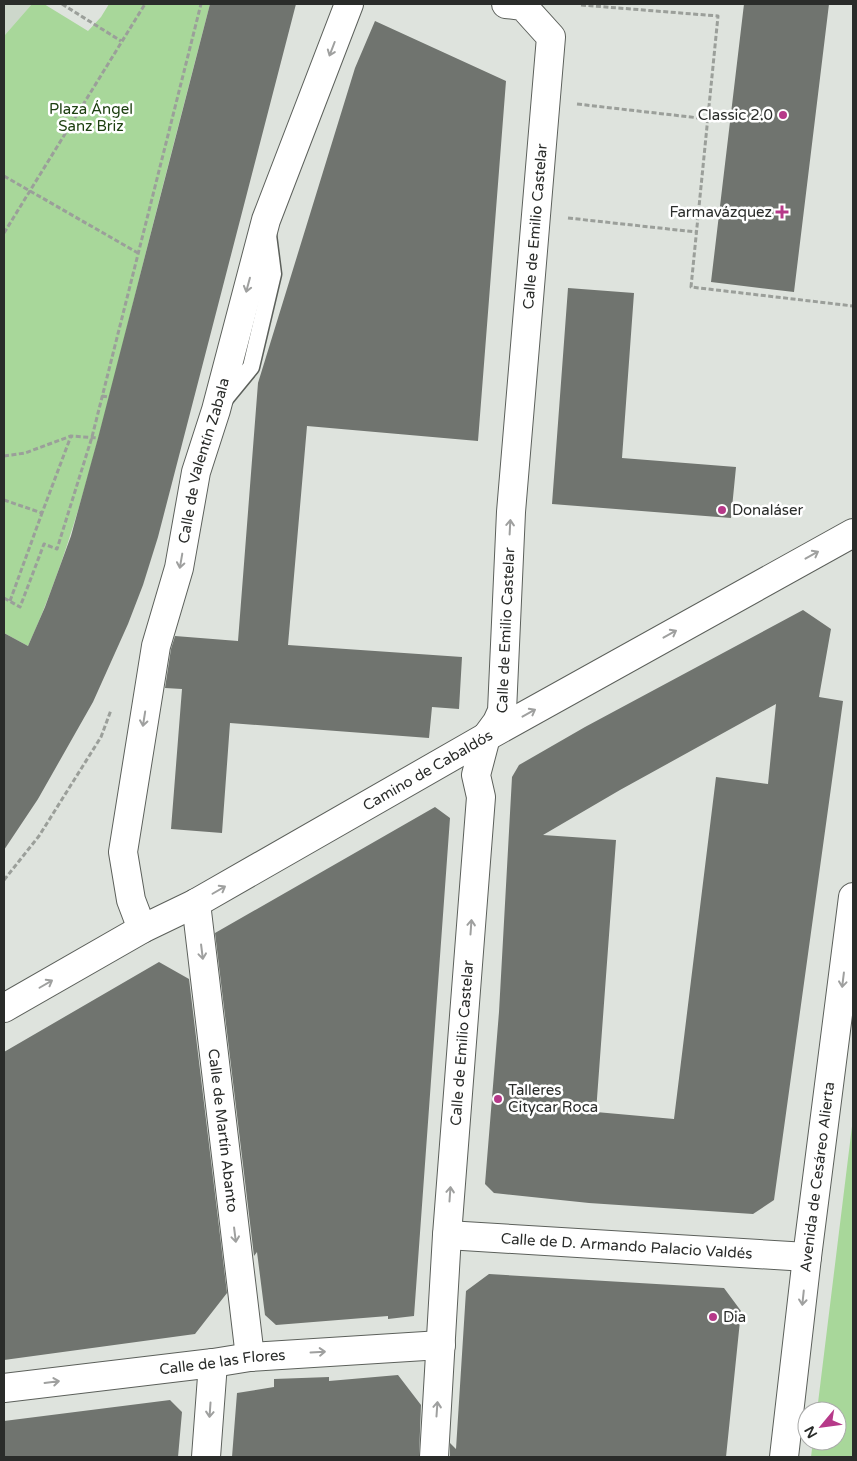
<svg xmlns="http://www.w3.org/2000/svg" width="857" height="1461" viewBox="0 0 857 1461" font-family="'Varela Round',sans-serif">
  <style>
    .built { fill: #cdd7cb }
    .green { fill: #a8d79a }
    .building { fill: #70746f; fill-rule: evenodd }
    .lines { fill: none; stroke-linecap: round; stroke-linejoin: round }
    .lane-casing { stroke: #5c605b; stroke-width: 19 }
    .street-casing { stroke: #5c605b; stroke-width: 30 }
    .secondary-casing { stroke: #5c605b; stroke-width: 30 }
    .primary-casing { stroke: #5c605b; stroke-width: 30 }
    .path { stroke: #9b9f9a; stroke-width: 3; stroke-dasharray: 5 2.5; stroke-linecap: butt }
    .lane { stroke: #fff; stroke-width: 16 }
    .street { stroke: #fff; stroke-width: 28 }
    .secondary { stroke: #fff; stroke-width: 28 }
    .primary { stroke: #fff; stroke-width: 28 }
    .oneway { stroke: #9fa09f }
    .poi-dot { fill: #b63989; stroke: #fff; stroke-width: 2 }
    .labels { text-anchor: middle; stroke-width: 5; stroke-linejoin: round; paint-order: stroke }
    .park-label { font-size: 15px; fill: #1d4010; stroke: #fff }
    .poi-label { font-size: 15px; fill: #2a2c2a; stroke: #fff; text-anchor: start }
    .street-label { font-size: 15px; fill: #2a2c2a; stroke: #fff }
  </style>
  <rect width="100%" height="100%" fill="#dee3dd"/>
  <path class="built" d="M4,4H32L4,36Z"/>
  <path class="green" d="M32,4H44L88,31L101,17L109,4H210C180,119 150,235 121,351C95,451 71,552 28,646L4,633V36Z
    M853,1118V1457H811L813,1441H837V1411H817Z"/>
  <path class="building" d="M210,4H296L158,537L143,585L128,624L93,702L38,799L4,850V633L28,646L45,607L71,536L98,438Z
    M744,4H829L794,292L711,282Z
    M375,21L506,81L478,441L307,426L288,645L462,657L459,709L432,707L429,738L230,723L222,833L171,829L182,689L165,688L171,649L175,636L238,641L258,383L355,68Z
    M568,288L634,293L622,458L736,467L731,518L552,504Z
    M803,610L831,629L819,697L843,701L774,1200L753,1214L589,1203L494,1193L485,1184L499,1012L512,777L519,765L585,727ZM776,704L768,784L716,777L674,1119L596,1112L616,840L543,835L620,790Z
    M435,807L450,818L414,1316L388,1319V1316L276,1325L265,1315L257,1252L254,1256L215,933Z
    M159,962L189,979L227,1293L195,1334L4,1360V1052Z
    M489,1274L724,1288L741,1311L726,1457H450V1443L456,1449L466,1291Z
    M398,1375L421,1405L419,1457H232L237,1393L274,1387V1379L329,1377V1381Z
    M170,1400L182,1412L178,1457H4V1421Z"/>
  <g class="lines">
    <g class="lane-casing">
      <path id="lane" d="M224,400L251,367L273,274L268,235"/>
    </g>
    <g class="street-casing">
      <g id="street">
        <path id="s1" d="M196,903L250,1357"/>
        <path id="s2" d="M142,929L131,900L123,852L156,646L179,568L196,472L216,410L266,220L349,4"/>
        <path id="s3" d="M447,1235L807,1257"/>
        <path id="s4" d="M4,1388L213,1363L250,1357L441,1345"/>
        <path d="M206,1457L213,1363"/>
        <path id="s5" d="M434,1457L447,1235L481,797L476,775L486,737L497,722L502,711L511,512L551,37L523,6L506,4"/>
      </g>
    </g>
    <g class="secondary-casing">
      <g id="secondary">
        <path id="s6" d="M4,1008L142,929L196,903L486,737L853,533"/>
      </g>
    </g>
    <g class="primary-casing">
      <g id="primary">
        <path id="s7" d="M784,1457L807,1257L853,897"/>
      </g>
    </g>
    <path class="path" d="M62,4L121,41
      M581,5L718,16L691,287L853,306
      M577,104L708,119
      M4,176L138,253
      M568,218L696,232
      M4,233L145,4
      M102,396L108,397
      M4,456L25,453L71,436L98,438
      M4,500L42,513L71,436
      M4,598L20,607L44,544L57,549L92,437L201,4
      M10,601L42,513
      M4,880L39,836L101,737L111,710"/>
    <use href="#lane" class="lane"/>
    <use href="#street" class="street"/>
    <use href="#secondary" class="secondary"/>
    <use href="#primary" class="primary"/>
  </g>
  <defs><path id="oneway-shaft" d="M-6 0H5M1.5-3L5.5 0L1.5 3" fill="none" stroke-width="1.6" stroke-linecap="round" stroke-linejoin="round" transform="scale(1.25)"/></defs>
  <g class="oneway">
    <use href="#oneway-shaft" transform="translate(332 49) rotate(111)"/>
    <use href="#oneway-shaft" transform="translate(248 285) rotate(105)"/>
    <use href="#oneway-shaft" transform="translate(510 527) rotate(-87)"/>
    <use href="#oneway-shaft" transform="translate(812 555) rotate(-29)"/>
    <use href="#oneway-shaft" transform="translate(181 561) rotate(100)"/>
    <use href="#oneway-shaft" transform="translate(670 634) rotate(-29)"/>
    <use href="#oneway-shaft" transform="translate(529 713) rotate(-29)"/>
    <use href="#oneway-shaft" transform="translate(144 719) rotate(99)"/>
    <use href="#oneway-shaft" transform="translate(219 890) rotate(-30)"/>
    <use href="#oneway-shaft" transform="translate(471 927) rotate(-86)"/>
    <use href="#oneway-shaft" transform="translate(202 952) rotate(83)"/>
    <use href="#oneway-shaft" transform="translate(843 980) rotate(97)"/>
    <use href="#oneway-shaft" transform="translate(46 984) rotate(-30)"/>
    <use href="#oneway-shaft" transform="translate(450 1194) rotate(-86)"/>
    <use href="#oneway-shaft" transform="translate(235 1235) rotate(83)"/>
    <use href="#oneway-shaft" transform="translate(803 1298) rotate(96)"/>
    <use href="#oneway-shaft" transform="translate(318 1352) rotate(-3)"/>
    <use href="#oneway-shaft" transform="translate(52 1382) rotate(-7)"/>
    <use href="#oneway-shaft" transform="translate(437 1409) rotate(-86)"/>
    <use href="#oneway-shaft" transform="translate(210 1410) rotate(94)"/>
  </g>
  <g class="poi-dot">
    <circle cx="783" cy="115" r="5"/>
    <path d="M779.5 204.5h5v5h5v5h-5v5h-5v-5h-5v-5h5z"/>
    <circle cx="722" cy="510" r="5"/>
    <circle cx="498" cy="1099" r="5"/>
    <circle cx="713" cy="1317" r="5"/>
  </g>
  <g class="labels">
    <g class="park-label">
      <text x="91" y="114">Plaza Ángel<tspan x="91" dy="17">Sanz Briz</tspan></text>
    </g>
    <g class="poi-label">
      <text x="773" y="120" text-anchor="end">Classic 2.0</text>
      <text x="772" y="217" text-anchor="end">Farmavázquez</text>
      <text x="732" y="515">Donaláser</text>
      <text x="508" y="1095">Talleres<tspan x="508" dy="17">Citycar Roca</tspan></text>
      <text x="723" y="1322">Dia</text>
    </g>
    <g class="street-label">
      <text dy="5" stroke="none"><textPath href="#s5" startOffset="1240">Calle de Emilio Castelar</textPath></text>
      <text dy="5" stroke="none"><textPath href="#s2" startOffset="480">Calle de Valentín Zabala</textPath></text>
      <text dy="5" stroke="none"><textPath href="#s5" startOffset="835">Calle de Emilio Castelar</textPath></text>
      <text dy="5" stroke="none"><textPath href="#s6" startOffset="486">Camino de Cabaldós</textPath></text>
      <text dy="5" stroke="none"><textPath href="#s5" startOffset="415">Calle de Emilio Castelar</textPath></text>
      <text dy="5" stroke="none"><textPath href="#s1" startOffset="229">Calle de Martín Abanto</textPath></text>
      <text dy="5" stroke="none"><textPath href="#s7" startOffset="282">Avenida de Cesáreo Alierta</textPath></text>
      <text dy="5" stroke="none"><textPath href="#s3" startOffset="180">Calle de D. Armando Palacio Valdés</textPath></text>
      <text dy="5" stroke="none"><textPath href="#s4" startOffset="220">Calle de las Flores</textPath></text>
    </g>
  </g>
  <rect width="857" height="1461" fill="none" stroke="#2a2c2a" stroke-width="10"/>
  <g transform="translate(822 1426) rotate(241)"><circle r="24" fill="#ffffff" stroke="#aaabaa"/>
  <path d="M0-4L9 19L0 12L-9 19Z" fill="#b63989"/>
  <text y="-8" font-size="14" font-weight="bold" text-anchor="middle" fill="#2a2c2a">N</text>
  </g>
</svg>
